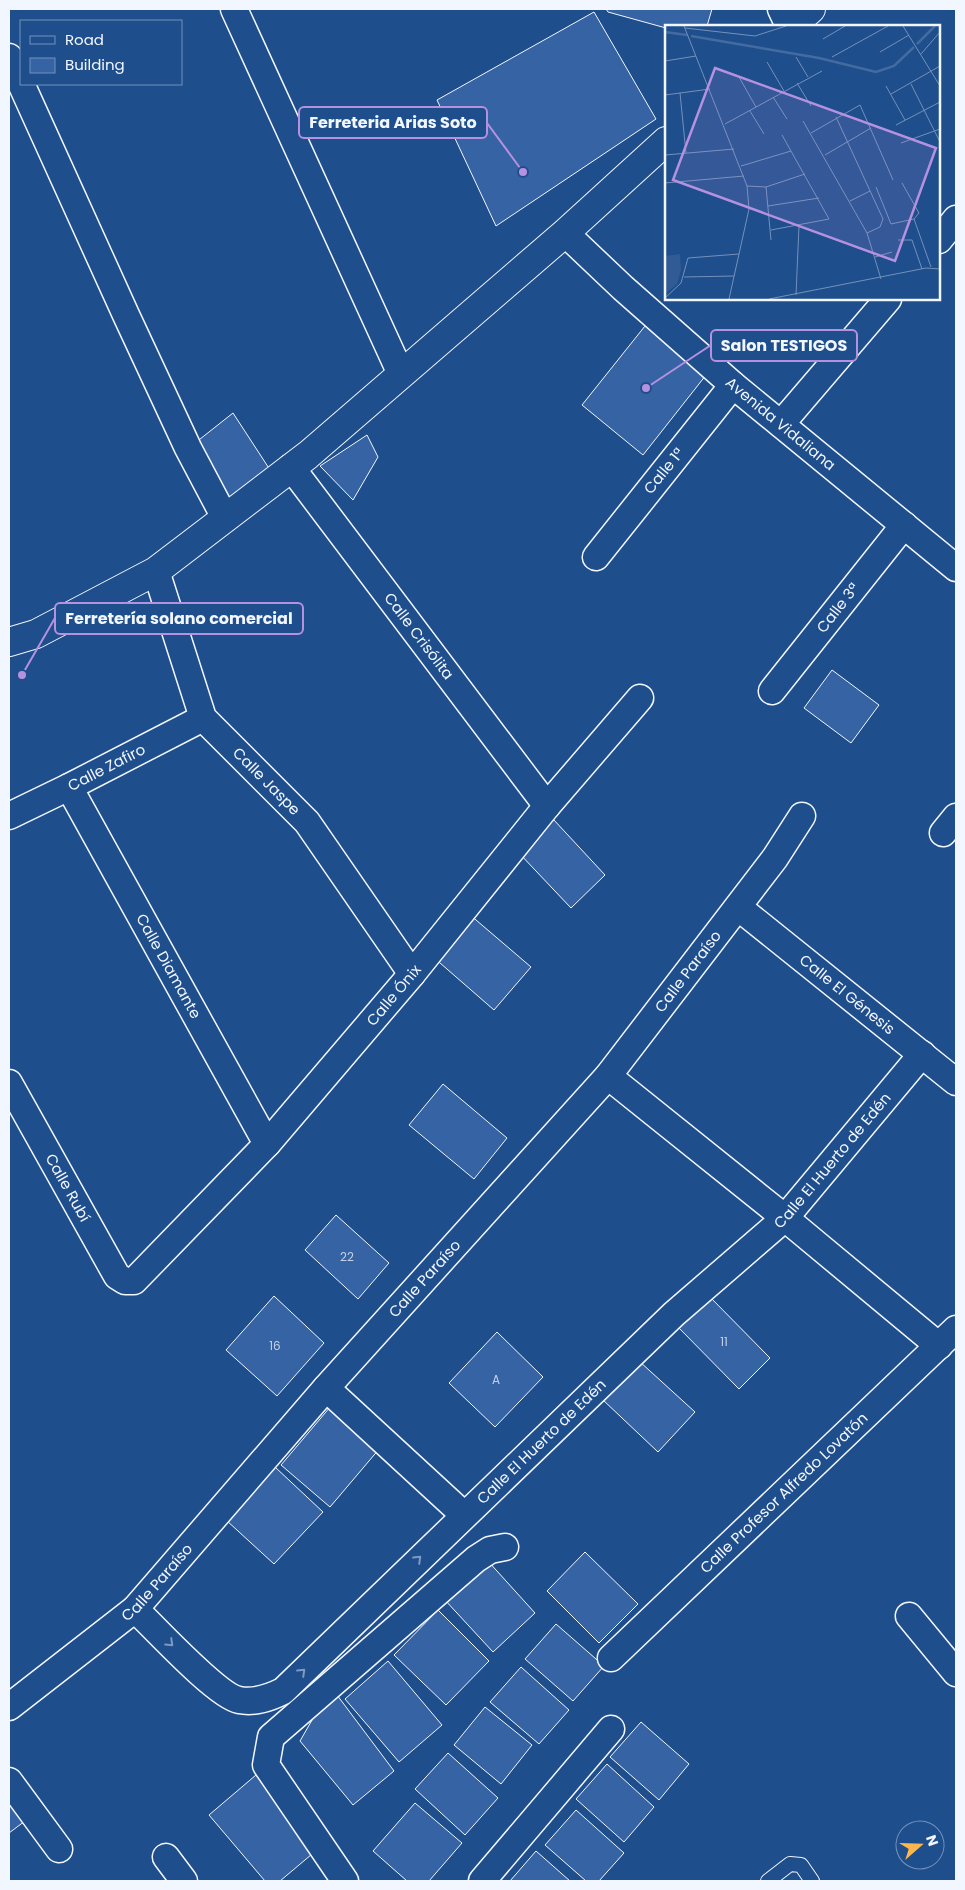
<svg xmlns="http://www.w3.org/2000/svg" width="965" height="1890" viewBox="0 0 965 1890" font-family="Poppins,sans-serif">
  <style>
    .building { fill: #3563a3; stroke: #f2f6ff }
    .lines { fill: none; stroke-linecap: round; stroke-linejoin: round }
    .lane-casing { stroke: #f2f6ff; stroke-width: 16 }
    .street-casing { stroke: #f2f6ff; stroke-width: 29 }
    .secondary-casing { stroke: #f2f6ff; stroke-width: 30 }
    .lane { stroke: #1f4e8c; stroke-width: 14 }
    .street { stroke: #1f4e8c; stroke-width: 26 }
    .secondary { stroke: #1f4e8c; stroke-width: 28 }
    .oneway { stroke: #7e9ac0 }
    .labels { text-anchor: middle; stroke-width: 4; stroke-linejoin: round; paint-order: stroke }
    .number-label { font-size: 12px; fill: #c3d1e8 }
    .street-label { font-size: 15px; fill: #f2f6ff; stroke: #1f4e8c }
    .inset-river { fill: none; stroke: #446ba0; stroke-width: 2.5 }
    .inset-road { fill: none; stroke: #7391ba; stroke-width: 1 }
    .view { fill: #b691df; fill-opacity: 0.15; stroke: #b691df; stroke-width: 2.5 }
    .inset-edge { fill: none; stroke: #f2f6ff; stroke-width: 2.5 }
    .leader { fill: none; stroke: #b691df; stroke-width: 2 }
    .callout-dot { fill: #b691df; stroke: #1f4e8c; stroke-width: 2 }
    .callout { fill: #1f4e8c; stroke: #b691df; stroke-width: 2 }
    .callout-label { font-size: 16px; text-anchor: middle; font-weight: bold; fill: #f2f6ff }
  </style>
  <rect width="100%" height="100%" fill="#1f4e8c"/>
  <path class="building" d="M606,9H712L707,26L666,28L608,12Z
    M594,12L656,119L496,226L437,100Z
    M649,321L710,370L643,455L582,405Z
    M233,413L274,476L233,506L190,447Z
    M367,435L378,457L353,500L320,466Z
    M832,670L879,705L851,743L804,708Z
    M553,819L605,875L571,908L518,852Z
    M469,914L531,967L494,1010L432,956Z
    M443,1084L507,1138L474,1179L409,1125Z
    M336,1215L389,1263L358,1299L305,1250Z
    M274,1296L324,1343L277,1396L226,1350Z
    M709,1296L770,1358L739,1389L678,1327Z
    M497,1332L543,1377L495,1427L449,1383Z
    M639,1361L695,1412L658,1452L603,1400Z
    M331,1406L380,1448L330,1507L281,1465Z
    M275,1467L323,1512L274,1564L226,1520Z
    M585,1552L638,1604L599,1643L547,1591Z
    M487,1560L535,1613L493,1652L444,1599Z
    M438,1610L489,1661L446,1705L394,1655Z
    M556,1624L604,1666L573,1701L525,1659Z
    M388,1661L442,1725L399,1762L345,1699Z
    M521,1667L569,1710L539,1744L490,1702Z
    M331,1687L394,1771L353,1805L300,1741Z
    M485,1707L532,1745L501,1784L454,1745Z
    M641,1722L689,1764L659,1800L610,1757Z
    M448,1753L498,1798L465,1835L415,1789Z
    M607,1764L654,1807L624,1842L576,1799Z
    M256,1775L318,1849L280,1881H265L209,1815Z
    M9,1797L25,1821L9,1833Z
    M415,1803L462,1843L429,1881H407L373,1851Z
    M576,1810L624,1853L599,1881H586L545,1845Z
    M536,1851L570,1881H510Z"/>
  <g class="lines">
    <g class="lane-casing">
      <path id="lane" d="M768,1881L790,1864L801,1865L812,1881"/>
    </g>
    <g class="street-casing">
      <g id="street">
        <path d="M234,9L401,374"/>
        <path d="M781,9L789,26"/>
        <path d="M9,57L126,315L188,448L225,518"/>
        <path id="s1" d="M565,233L623,288L733,385L956,568"/>
        <path d="M939,240L956,219"/>
        <path d="M781,424L888,299"/>
        <path id="s2" d="M291,467L547,806"/>
        <path d="M596,557L733,385"/>
        <path id="s3" d="M156,571L203,718L307,822L412,974"/>
        <path d="M772,691L904,525"/>
        <path id="s4" d="M69,787L267,1144"/>
        <path id="s5" d="M9,816L69,787L203,718"/>
        <path d="M943,833L956,817"/>
        <path id="s6" d="M738,907L956,1082"/>
        <path d="M608,1076L785,1218L939,1346"/>
        <path id="s7" d="M9,1083L117,1276L125,1281H134L267,1144L412,974L547,806L640,698"/>
        <path d="M326,1388L464,1515"/>
        <path id="s8" d="M135,1609C154,1627 217,1696 239,1700C255,1703 269,1698 283,1691L674,1314L785,1218L922,1054"/>
        <path d="M909,1616L956,1673"/>
        <path id="s9" d="M611,1658L956,1329"/>
        <path id="s10" d="M9,1707L135,1609L326,1388L608,1076L775,858L802,816"/>
        <path d="M9,1781L59,1849"/>
        <path d="M166,1857L184,1881"/>
        <path d="M345,1881L266,1765L271,1737L476,1559L490,1550L505,1547"/>
        <path d="M482,1881L611,1729"/>
      </g>
    </g>
    <g class="secondary-casing">
      <path id="secondary" d="M792,26L811,9
        M9,642L36,634L156,571L308,455L565,233L666,141"/>
    </g>
    <use href="#lane" class="lane"/>
    <use href="#street" class="street"/>
    <use href="#secondary" class="secondary"/>
  </g>
  <defs><path id="oneway-chevron" d="M-2-3.5L2.5 0L-2 3.5" fill="none" stroke-width="1.6" stroke-linecap="round" stroke-linejoin="round" transform="scale(1.25)"/></defs>
  <g class="oneway">
    <use href="#oneway-chevron" transform="translate(418 1559) rotate(-44)"/>
    <use href="#oneway-chevron" transform="translate(170 1643) rotate(44)"/>
    <use href="#oneway-chevron" transform="translate(302 1672) rotate(-44)"/>
  </g>
  <g class="labels">
    <g class="number-label">
      <text x="347" y="1261">22</text>
      <text x="724" y="1346">11</text>
      <text x="275" y="1350">16</text>
      <text x="496" y="1384">A</text>
    </g>
    <g class="street-label">
      <text dy="5" stroke="none"><textPath href="#s1" startOffset="288">Avenida Vidaliana</textPath></text>
      <text transform="translate(664 471) rotate(-51)" y="5">Calle 1ª</text>
      <text transform="translate(838 608) rotate(-52)" y="5">Calle 3ª</text>
      <text dy="5" stroke="none"><textPath href="#s2" startOffset="212">Calle Crisólita</textPath></text>
      <text dy="5" stroke="none"><textPath href="#s5" startOffset="109">Calle Zafiro</textPath></text>
      <text dy="5" stroke="none"><textPath href="#s3" startOffset="244">Calle Jaspe</textPath></text>
      <text dy="5" stroke="none"><textPath href="#s4" startOffset="205">Calle Diamante</textPath></text>
      <text dy="5" stroke="none"><textPath href="#s10" startOffset="1004">Calle Paraíso</textPath></text>
      <text dy="5" stroke="none"><textPath href="#s6" startOffset="140">Calle El Génesis</textPath></text>
      <text dy="5" stroke="none"><textPath href="#s7" startOffset="626">Calle Ónix</textPath></text>
      <text dy="5" stroke="none"><textPath href="#s8" startOffset="949">Calle El Huerto de Edén</textPath></text>
      <text dy="5" stroke="none"><textPath href="#s7" startOffset="120">Calle Rubí</textPath></text>
      <text dy="5" stroke="none"><textPath href="#s10" startOffset="599">Calle Paraíso</textPath></text>
      <text dy="5" stroke="none"><textPath href="#s8" startOffset="544">Calle El Huerto de Edén</textPath></text>
      <text dy="5" stroke="none"><textPath href="#s9" startOffset="239">Calle Profesor Alfredo Lovatón</textPath></text>
      <text dy="5" stroke="none"><textPath href="#s10" startOffset="194">Calle Paraíso</textPath></text>
    </g>
  </g>
  <g transform="translate(665 25)">
    <rect width="275" height="275" fill="#1f4e8c"/>
    <path d="M15,229L16,245L12,259L0,269V231Z" fill="#305b95"/>
    <path class="inset-river" d="M0,7L22,10M26,11L154,33L211,47L229,41L249,22M252,19L270,1"/>
    <path class="inset-road" d="M19,1L82,161L84,184L64,274M238,1L275,61M20,3L90,11L121,1M158,14L180,1M215,27L244,10M256,29L275,7M131,32L143,52M167,32L223,1M0,36L31,31M102,37L119,66M74,52L91,82M132,58L146,81M246,59L275,117M221,61L240,95M15,68L21,128M226,69L275,41M0,70L45,64M108,72L122,94M85,86L99,109M171,92L218,194L215,202L202,208M138,96L202,208L216,254M60,99L157,46M231,100L275,77M146,108L195,80L228,155M236,118L275,104M0,130L69,124M160,130L206,103M76,141L126,126M0,158L79,151M82,161L101,162L140,149M101,162L106,215M211,162L226,199L249,194L254,188L237,158M185,176L205,166M103,181L154,173M249,194L266,242M106,205L164,194L117,110M233,215H247L257,244M210,232L227,227M19,252L69,251M131,270L134,201M0,273L16,258L23,233L74,229M104,274L261,243L275,244"/>
    <path class="view" d="M50,43L271,123L230,236L8,155Z"/>
    <rect width="275" height="275" class="inset-edge"/>
  </g>
  <path class="leader" d="M523 172L487 123M646 388L711 345M22 675L55 618"/>
  <g class="callout-dot">
    <circle cx="523" cy="172" r="5"/>
    <circle cx="646" cy="388" r="5"/>
    <circle cx="22" cy="675" r="5"/>
  </g>
  <g class="callout">
    <rect x="299" y="107" width="188" height="31" rx="5"/>
    <rect x="711" y="330" width="146" height="31" rx="5"/>
    <rect x="55" y="603" width="248" height="31" rx="5"/>
  </g>
  <g class="callout-label">
    <text x="393" y="128">Ferreteria Arias Soto</text>
    <text x="784" y="351">Salon TESTIGOS</text>
    <text x="179" y="624">Ferretería solano comercial</text>
  </g>
  <rect width="965" height="1890" fill="none" stroke="#f2f6ff" stroke-width="20"/>
  <rect x="20" y="20" width="162" height="65" fill="#1f4e8c" stroke="#7391ba"/>
  <rect x="30" y="36" width="25" height="8" fill="#1f4e8c" stroke="#7391ba"/>
  <text x="65" y="45" font-size="15" fill="#f2f6ff">Road</text>
  <rect x="30" y="58" width="25" height="15" fill="#3563a3" stroke="#7391ba"/>
  <text x="65" y="70" font-size="15" fill="#f2f6ff">Building</text>
  <g transform="translate(920 1845) rotate(70)"><circle r="24" fill="#1f4e8c" stroke="#7391ba"/>
  <path d="M0-4L9 19L0 12L-9 19Z" fill="#ffb74d"/>
  <text y="-8" font-size="14" font-weight="bold" text-anchor="middle" fill="#f2f6ff">N</text>
  </g>
</svg>
